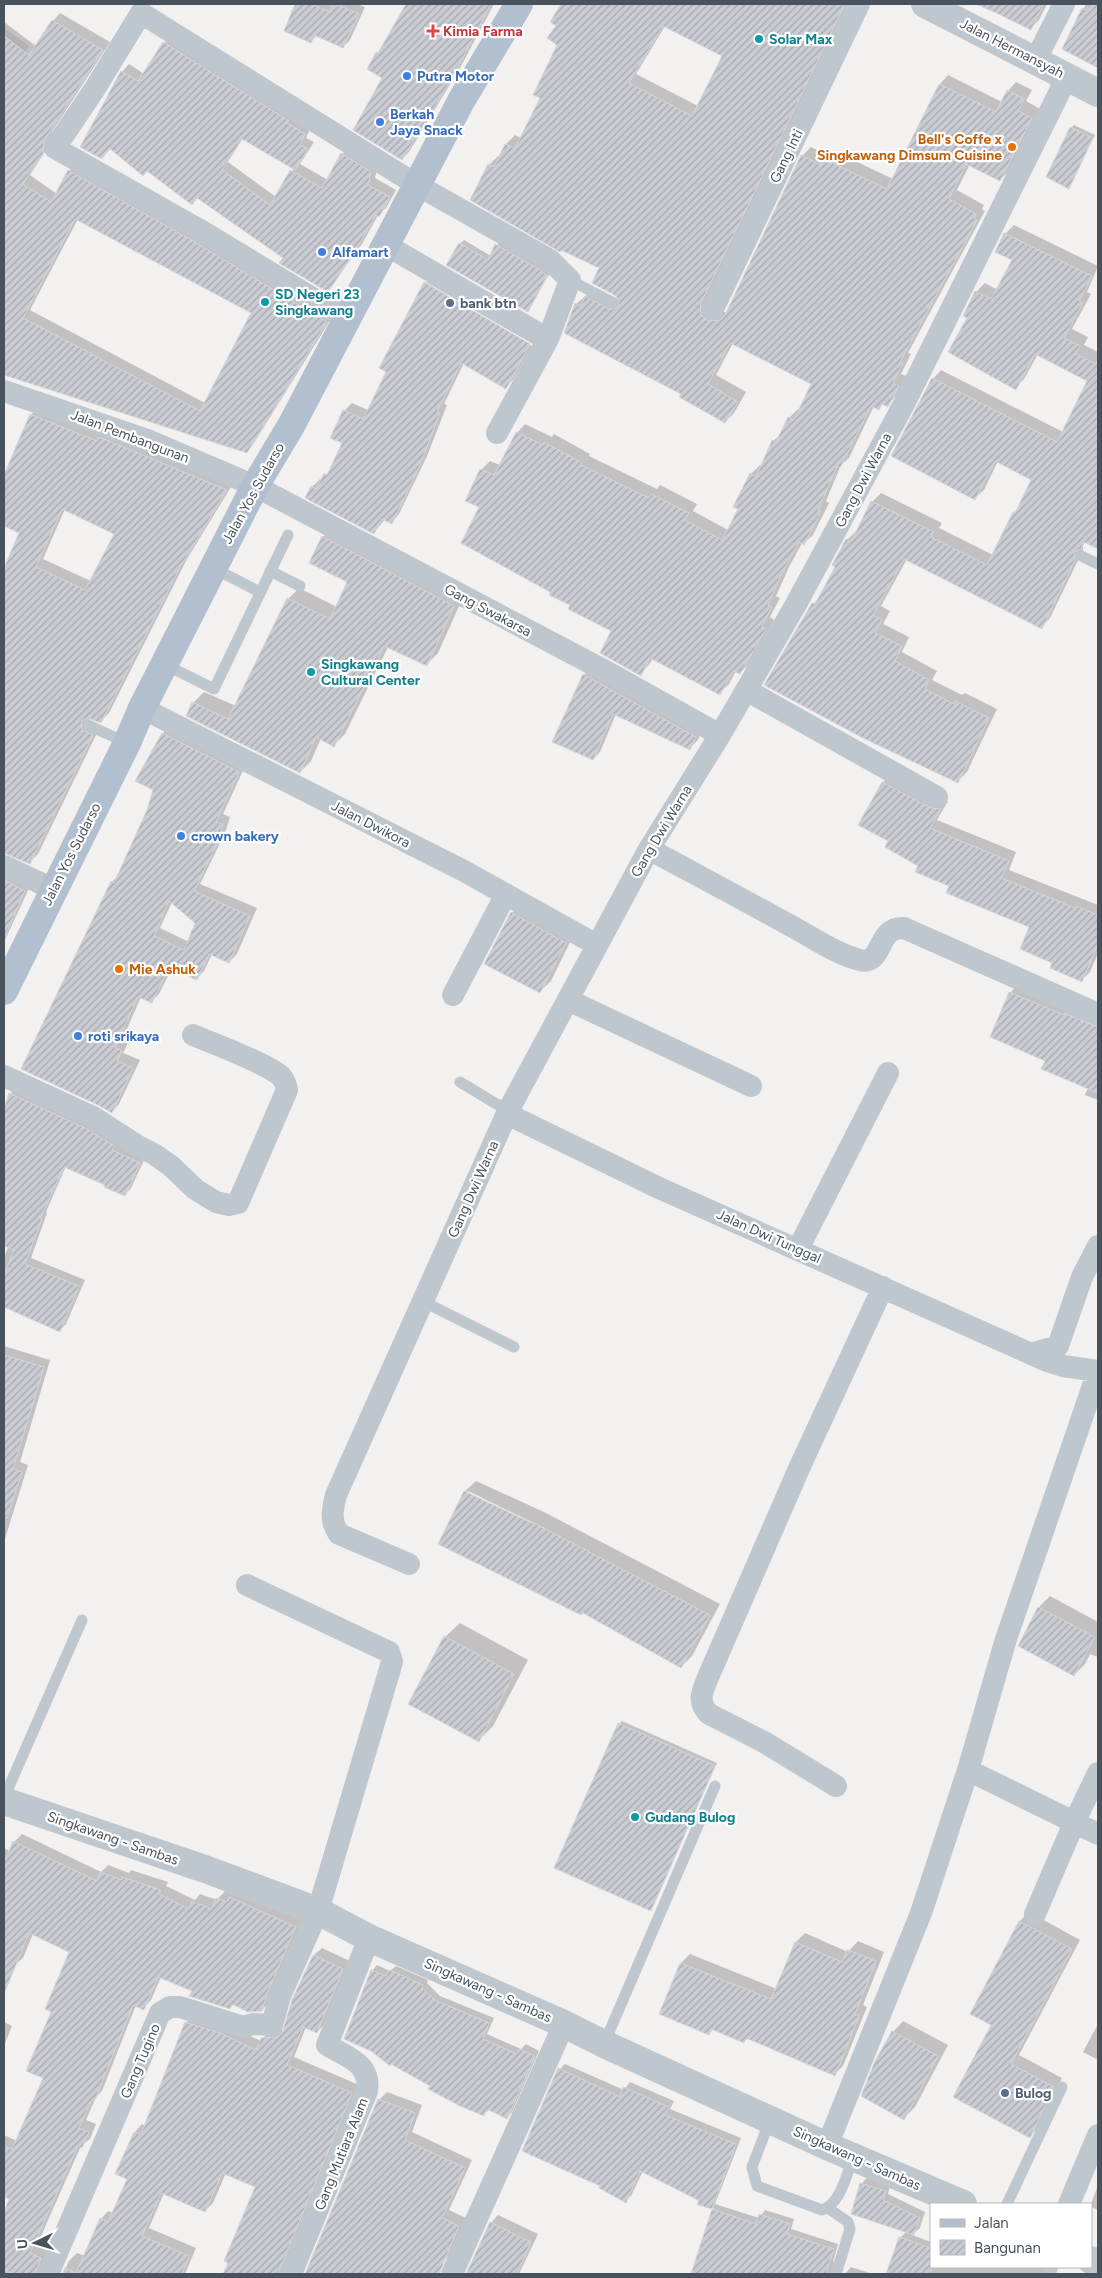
<svg xmlns="http://www.w3.org/2000/svg" width="1102" height="2278" viewBox="0 0 1102 2278" font-family="Figtree,sans-serif">
  <style>
    .education { fill: #e1dfdf }
    .shadow { fill: #0003; fill-rule: evenodd }
    .building { fill: url(#building-hatch); stroke: #d5d6db; fill-rule: evenodd }
    .lines { fill: none; stroke-linecap: round; stroke-linejoin: round }
    .service { stroke: #bfc7ce; stroke-width: 11 }
    .minor { stroke: #bfc7ce; stroke-width: 22 }
    .tertiary { stroke: #bfc7ce; stroke-width: 28 }
    .primary { stroke: #b2bfce; stroke-width: 28 }
    .health-dot { fill: #e0444e; stroke: #fff; stroke-width: 2 }
    .culture-dot { fill: #0f9aa8; stroke: #fff; stroke-width: 2 }
    .shop-dot { fill: #3f7fe0; stroke: #fff; stroke-width: 2 }
    .food-dot { fill: #e8710a; stroke: #fff; stroke-width: 2 }
    .service-dot { fill: #5c6f8a; stroke: #fff; stroke-width: 2 }
    .labels { text-anchor: middle; stroke-width: 4.5; stroke-linejoin: round; paint-order: stroke }
    .health-label { font-size: 14px; font-weight: bold; fill: #be3a42; stroke: #fff; text-anchor: start }
    .culture-label { font-size: 14px; font-weight: bold; fill: #0d838f; stroke: #fff; text-anchor: start }
    .street-label { font-size: 14px; fill: #49535d; stroke: #fff }
    .shop-label { font-size: 14px; font-weight: bold; fill: #366cbe; stroke: #fff; text-anchor: start }
    .food-label { font-size: 14px; font-weight: bold; fill: #c56008; stroke: #fff; text-anchor: end }
    .service-label { font-size: 14px; font-weight: bold; fill: #4e5e75; stroke: #fff; text-anchor: start }
  </style>
  <defs>
    <pattern id="building-hatch" width="6" height="6" patternUnits="userSpaceOnUse" patternTransform="scale(1.25)"><rect width="6" height="6" fill="#caccd3"/><path d="M-1 1l2-2M0 6l6-6M5 7l2-2" fill="none" stroke="#a6a8ae"/></pattern>
  </defs>
  <rect width="100%" height="100%" fill="#f3f0f0"/>
  <path class="education" d="M4,28L29,46L4,94Z"/>
  <path class="shadow" d="M297,4H357L365,7L350,40L343,47L317,35L311,42L285,31Z
    M407,4H494L460,68L409,152L402,159L377,53L384,46Z
    M562,4H848L716,312H727L802,156L811,147L829,156L834,151L893,179L940,84L948,75L1002,102L1008,91L1016,82L1032,90L1026,101L1040,109L1009,171L1000,180L970,164L957,190L984,205L982,209L985,211L908,353L911,354L901,374L906,376L896,396L887,405L883,403L878,408L874,406L849,458L841,465L826,501L829,503L813,535L804,543H802L789,567L776,596L780,598L770,617L774,620L749,664L740,673L736,671L729,684L720,693L654,658L641,674L613,630L552,591L481,507L467,500L481,470L490,461L500,465L517,433L525,424L552,437L554,434L590,454L589,456L657,489L660,485L697,504L693,511L728,530L739,509L751,474L760,465L762,466L773,441L782,433L789,418L798,409L800,410L812,383L733,343L716,375L746,392L734,413L725,422L683,394L576,304L595,288L620,300L601,267L489,165L498,156L500,157L506,144L515,135L521,138L541,97L559,44L558,25L552,22ZM665,26L723,55L698,106L636,74Z
    M975,4H1047L1039,20L1031,28Z
    M1086,4H1098V67L1063,49Z
    M60,13L110,42L52,132L50,144L30,175L57,194L69,171L77,163L334,314L254,443L246,451L4,374V22L36,46L53,21ZM78,219L253,312L205,403L30,310Z
    M171,36L311,126L306,138L314,142L300,164L328,180L342,154L349,147L378,165L375,178L396,190L386,208L378,215L362,244L328,289L198,197L192,203L148,169L111,148L102,158L82,147L122,72L129,64L144,74L164,43ZM243,138L294,168L276,197L228,162Z
    M1074,125L1095,135L1069,187L1071,128Z
    M1014,225L1098,266L1087,292L1091,294L1072,329L1088,337L1084,345L1098,352V547L1086,541L1083,545V550L1050,618L1041,627L907,559L881,606L890,611L883,624L909,637L902,652L937,671L932,680L962,695L965,693L997,709L967,772L958,781L813,604L821,596L836,566L847,540L856,531L857,532L872,502L881,493L942,523L939,528L993,555L1014,513L1020,507L1032,479L998,461L984,490L975,498L933,379L941,370L1063,432L1089,380L1038,354L1024,379L1015,388L968,317L976,292L985,283L998,290L1013,260L1005,234Z
    M464,240L491,256L500,241L551,271L528,311L460,244Z
    M432,275L537,336L533,344L426,282Z
    M426,282V285L532,346L513,380L506,387L464,363L444,404L447,405L427,456L399,514L392,522L385,519L374,533L312,487L320,479L322,480L332,467L344,442V411L352,403L368,410L388,372Z
    M39,407L234,482L187,559L109,713L101,721L89,717L90,722L100,727L38,854L30,862L4,852V568L21,532L4,524V478L31,415ZM65,509L115,533L91,581L43,559Z
    M334,526L464,595L438,653L427,664L388,647L345,734L334,745L321,738L311,761L300,772L193,703L204,692L236,706L288,599L299,588L337,607L349,582L323,537Z
    M591,668L703,730L697,741L690,748L616,714L600,752L593,759L584,675Z
    M170,726L246,764L223,814L230,817L225,833L200,884L257,908L237,954L229,962L212,954L204,971L196,979L172,968L159,994L151,1002L141,997L122,1040L128,1043L123,1053L140,1060L119,1104L112,1112V882L119,874L148,811L155,789L163,733ZM172,902L197,923L189,942L160,928Z
    M891,774L939,801H948L937,820L1016,852L1009,870L1098,905V953L1090,972L1082,980L1053,963L1031,926L951,886L920,866L889,841L883,782Z
    M4,867L32,882L4,942Z
    M523,902L575,932L551,981L540,991L512,913Z
    M1021,982L1098,1014V1100L1085,1095L1088,1088L1046,1060L1010,993Z
    M17,1087L146,1156L131,1188L125,1195L107,1184L66,1166L46,1212L47,1213L31,1258L85,1280L66,1324L60,1330L4,1306V1258L8,1247L4,1245V1110L10,1094Z
    M4,1346L50,1360L20,1462L28,1465L4,1542Z
    M476,1481L544,1512L720,1604L692,1656L681,1667L583,1612L440,1544L465,1491ZM468,1491L538,1525L537,1527L468,1494Z
    M1050,1596L1098,1622V1657L1090,1654L1085,1664L1074,1675L1019,1645L1039,1607Z
    M460,1623L528,1660L493,1726L479,1740L445,1637Z
    M622,1721L717,1763L651,1910L619,1724Z
    M22,1834L101,1872L108,1865L129,1873L131,1870L168,1882L166,1886L195,1900L200,1894L217,1900L225,1891L303,1920L270,2002L262,2010L234,2004L230,2008L161,1977L151,2000L144,2008L136,2005L102,2091L96,2097L86,2120L96,2124L90,2139L81,2146L37,2245L48,2250L45,2274H4V2215L11,2198L4,2195V2135L17,2141L44,2078L53,2011L71,1952L33,1934L23,1958L15,1965L4,1960V1848L10,1851L14,1842Z
    M1029,1912L1080,1940L1019,2055L1062,2078L1039,2127L1029,2137L993,2024L972,2013L1020,1921Z
    M805,1933L848,1952L858,1941L884,1952L863,2005L867,2007L843,2066L834,2075L748,2038L744,2042L713,2029L709,2034L660,2014L681,1963L690,1954L777,1989L796,1942Z
    M322,1948L350,1961L325,2024L317,2032L306,2027L294,2057L359,2085L290,2274H225L256,2186L226,2173L213,2203L205,2211L164,2193L149,2228L196,2248L185,2274H63L69,2261L77,2253L85,2256L101,2219L108,2211L113,2213L128,2178L117,2173L135,2132L142,2124L145,2126L186,2023L194,2015L228,2026L261,2041L270,2030H284L294,2001L314,1955Z
    M377,1965L390,1971L396,1966L428,1980L427,1983L440,1996L494,2018L487,2034L521,2049L526,2044L539,2051L512,2112L507,2117L490,2109L484,2114L431,2086L372,1971Z
    M903,2021L948,2045L915,2107L904,2118L893,2032Z
    M4,2022L12,2026L4,2046Z
    M1098,2024V2060L1083,2052Z
    M565,2064L624,2090L630,2082L674,2101L670,2109L741,2138L715,2204L759,2218L765,2210L794,2219L791,2229L838,2244L833,2262H835L837,2274H692L714,2208L699,2204L700,2199L643,2171L631,2196L625,2201L560,2069Z
    M387,2092L422,2105L412,2132L472,2160L449,2210L466,2218L449,2255L442,2263L438,2261L432,2274H306L379,2100Z
    M867,2178L890,2186L888,2194L925,2212L920,2228L912,2235L931,2242V2267H1047L1044,2274H888L900,2238L907,2231L861,2184Z
    M1098,2185V2210L1091,2207V2204Z
    M498,2215L538,2234L519,2274H466L491,2223Z
    M851,2267L873,2274H845Z"/>
  <path class="building" d="M295,4H311L330,12L333,4H336L359,14L343,48L314,35L311,43L284,31Z
    M406,4H491L453,77L402,160L353,130L382,78L367,69L376,52L378,53Z
    M561,4H840L844,6L701,303L700,310L702,316L708,321L720,320L725,315L801,155L821,165L824,159L887,189L939,84L996,112L1007,90L1024,99L1018,111L1032,118L1000,181L966,164L949,199L976,214L974,218L977,220L900,362L903,363L893,383L899,386L888,407L882,404L879,410L871,406L840,468L837,466L818,510L821,512L804,545L799,542L780,577L768,605L772,607L762,626L766,629L740,674L733,671L720,695L650,658L641,676L600,653L611,631L568,609L570,605L549,595L550,592L461,543L479,507L465,501L480,469L494,475L516,432L543,445L544,442L582,463L581,465L649,498L651,494L689,513L685,520L722,540L738,509L733,507L750,473L756,477L772,440L776,442L788,417L794,420L811,384L730,343L708,384L738,402L725,423L679,397L681,394L564,333L575,303L581,306L585,296L609,309H613L618,306L619,301L616,296L592,283L599,268L561,250L560,252L470,200L488,164L494,167L505,144L515,148L540,98L533,95L557,45L547,38L556,26L550,22ZM663,26L722,56L692,116L629,83Z
    M978,4H1044L1031,30Z
    M1089,4H1098V68L1062,49L1082,8L1086,10Z
    M52,20L103,50L44,141L43,153L23,184L51,202L68,170L193,241L327,322L247,453L4,375V36L29,55ZM75,219L251,313L200,411L23,318Z
    M163,42L289,121L287,123L305,134L300,145L308,149L295,170L242,139L222,170L270,205L290,170L322,188L341,153L371,172L368,185L390,197L379,217L376,215L355,252L328,292L279,263L283,258L197,198L192,205L147,171L143,176L109,148L102,159L80,147L121,71L138,81Z
    M1070,127L1093,138L1069,189L1046,177Z
    M1004,233L1092,276L1079,301L1083,303L1064,338L1080,346L1076,354L1096,364L1098,359V549L1084,542L1081,549L1074,552L1075,560L1042,629L904,559L873,615L882,620L875,633L902,646L895,661L929,680L925,689L954,704L955,701L989,718L958,783L863,738L764,685L812,603L815,604L835,567L832,565L846,539L851,542L871,501L934,532L931,537L987,565L1013,512L1015,513L1031,480L995,461L975,500L891,456L932,378L1057,442L1087,381L1035,354L1016,390L948,352L967,318L963,316L975,291L991,299L1012,260L995,252Z
    M459,243L488,260L495,244L542,271L547,276L528,312L446,265Z
    M424,282L530,344L506,389L461,363L437,412L440,413L420,465L392,524L382,519L374,534L305,498L311,486L316,489L324,473L327,475L342,443L330,438L343,410L363,419L386,372L379,368Z
    M30,414L97,441L98,437L104,439L227,490L179,569L101,723L88,718L81,721L82,730L93,735L30,864L4,853V568L19,533L4,526V475ZM62,509L114,534L85,590L36,567Z
    M322,536L454,606L427,666L384,646L334,747L316,737L300,773L186,716L192,702L228,719L287,598L330,619L347,582L309,563Z
    M583,674L696,737L690,750L613,714L593,760L552,742Z
    M162,733L239,772L216,822L223,824L218,842L194,891L250,916L229,963L209,954L197,980L169,968L152,1003L138,997L115,1047L122,1051L117,1061L133,1068L112,1113L98,1105L21,1069L111,881L114,883L147,810L153,790L135,781ZM169,901L195,923L184,950L154,936Z
    M882,782L931,808L941,809L930,828L1009,861L1001,878L1075,908L1076,906L1098,915V944L1082,982L1050,968L1052,963L1020,949L1029,927L946,893L949,886L915,872L918,866L885,847L888,841L858,825Z
    M4,880L25,891L4,939Z
    M511,912L566,943L540,993L484,964Z
    M1009,992L1064,1015V1013L1098,1027V1093L1041,1069L1045,1061L990,1037Z
    M9,1093L87,1129L114,1146L112,1150L140,1163L125,1196L104,1187L105,1185L64,1167L40,1219H42L25,1264L79,1286L60,1332L4,1307V1275L14,1250L4,1246V1109Z
    M4,1355L44,1367L13,1469L22,1472L7,1518L4,1517Z
    M464,1491L532,1523V1522L710,1615L681,1668L583,1613L581,1615L438,1544Z
    M1038,1607L1095,1637L1074,1676L1018,1646Z
    M444,1636L514,1674L479,1742L408,1704Z
    M618,1723L715,1766L651,1911L554,1868Z
    M13,1841L97,1881L100,1872L122,1880V1877L161,1890L159,1894L189,1909L192,1901L212,1909L216,1898L227,1902L229,1897L296,1927L268,1991L262,2011L248,2012L232,2004L230,2009L189,1996L192,1991L158,1977L144,2010L133,2005L95,2100L92,2099L79,2128L89,2132L82,2148L78,2146L30,2253L41,2258L35,2274H14L4,2270V2212L9,2199L4,2197V2146L12,2149L43,2078L26,2071L51,2012L45,2009L69,1952L29,1933L4,1994V1863Z
    M1019,1921L1072,1949L1011,2064L1054,2087L1030,2138L953,2097L991,2025L970,2014Z
    M795,1942L842,1962L847,1950L876,1961L855,2014L859,2016L835,2076L746,2038L744,2043L711,2029L709,2035L659,2014L680,1963L771,1999Z
    M313,1955L343,1969L317,2033L303,2027L287,2065L352,2093L278,2274H223L228,2263L224,2261L255,2187L222,2173L205,2212L161,2193L142,2236L189,2256L182,2274H62L65,2268L76,2273L100,2218L108,2222L127,2179L115,2174L134,2132L141,2134L185,2022L220,2033L256,2050L261,2038L277,2037L282,2033L292,2000Z
    M371,1970L386,1976L390,1970L423,1985L422,1988L435,2000L489,2023L483,2039L517,2054L519,2049L535,2056L507,2119L487,2109L484,2116L460,2106L428,2089L430,2086L391,2064L390,2066L371,2051L344,2039Z
    M892,2031L938,2056L904,2120L861,2096L875,2061Z
    M558,2068L620,2097L623,2087L669,2107L665,2115L736,2144L712,2209L698,2205V2200L640,2171L626,2203L599,2188L600,2186L522,2151Z
    M378,2099L415,2113L405,2140L465,2168L442,2218L459,2226L439,2274H305Z
    M860,2183L886,2191L883,2200L920,2218L914,2235L851,2214Z
    M712,2209L756,2224L759,2214L790,2224L787,2234L834,2249L826,2274H691Z
    M490,2222L531,2242L517,2274H466Z
    M899,2237L931,2248V2274H886Z"/>
  <g class="lines">
    <path class="service" d="M570,280L612,302
      M1081,556L1098,564
      M213,568L260,592
      M270,571L300,586
      M164,664L214,689L288,535
      M88,725L127,743
      M460,1082L508,1111
      M422,1301L514,1347
      M4,1798L82,1620
      M604,2044L715,1786
      M770,2120L752,2167L757,2186L822,2210C841,2204 847,2173 853,2157
      M1007,2204L1062,2087
      M828,2208L848,2222L850,2229L836,2274
      M1050,2274L1053,2267"/>
    <path class="minor" d="M1036,59L1064,4
      M386,245L548,339
      M713,309L859,4
      M347,319L200,230L55,148L94,90L141,13L417,185L550,260L570,280L548,339L497,433
      M4,391L150,441L255,486L611,674L720,735
      M746,690L937,797
      M142,708L464,871L597,945
      M649,849C697,875 744,900 791,926C812,937 838,955 860,960C884,966 876,926 904,928L1098,1014
      M4,866L53,889
      M453,995L506,894
      M568,1000L751,1086
      M4,1076L93,1117L138,1146L154,1154L171,1166L195,1189L216,1202L229,1205L238,1203L287,1090C286,1084 285,1081 281,1076C266,1063 214,1044 193,1035
      M507,1114L659,1188L1047,1361L1063,1366L1098,1371
      M798,1249L888,1073
      M1034,1353L1058,1346L1082,1277L1098,1246
      M409,1564L339,1534C330,1521 332,1511 336,1495L508,1111L649,849L720,735L795,606L904,404L1067,77
      M968,1770L1098,1834
      M836,1786L764,1742L709,1714C696,1701 703,1690 709,1675L801,1464L883,1287
      M1035,1914L1074,1823L1098,1773
      M827,2146L921,1913L968,1770L1006,1639L1098,1371
      M1069,2204L1098,2135
      M48,2274L160,2013L170,2007H180L243,2027L253,2024L272,2025L280,1996L318,1911L390,1669L392,1661L389,1652L247,1585
      M291,2274L367,2091C371,2063 348,2058 327,2045L369,1938
      M452,2274L564,2024"/>
    <path class="tertiary" d="M925,4L1098,93
      M4,1801L205,1869L318,1911L369,1938L564,2024L604,2044L827,2146L963,2204
      M1091,2260L1098,2264"/>
    <path class="primary" d="M4,991L127,743L142,708L255,486L292,424L461,101L519,4"/>
  </g>
  <path class="health-dot" d="M430.5 23.5h5v5h5v5h-5v5h-5v-5h-5v-5h5z"/>
  <g class="culture-dot">
    <circle cx="759" cy="39" r="5"/>
    <circle cx="265" cy="302" r="5"/>
    <circle cx="311" cy="672" r="5"/>
    <circle cx="635" cy="1817" r="5"/>
  </g>
  <g class="shop-dot">
    <circle cx="407" cy="76" r="5"/>
    <circle cx="380" cy="122" r="5"/>
    <circle cx="322" cy="252" r="5"/>
    <circle cx="181" cy="836" r="5"/>
    <circle cx="78" cy="1036" r="5"/>
  </g>
  <g class="food-dot">
    <circle cx="1012" cy="147" r="5"/>
    <circle cx="119" cy="969" r="5"/>
  </g>
  <g class="service-dot">
    <circle cx="450" cy="303" r="5"/>
    <circle cx="1005" cy="2093" r="5"/>
  </g>
  <g class="labels">
    <g class="health-label">
      <text x="443" y="36">Kimia Farma</text>
    </g>
    <g class="culture-label">
      <text x="769" y="44">Solar Max</text>
      <text x="275" y="299">SD Negeri 23<tspan x="275" dy="16">Singkawang</tspan></text>
      <text x="321" y="669">Singkawang<tspan x="321" dy="16">Cultural Center</tspan></text>
      <text x="645" y="1822">Gudang Bulog</text>
    </g>
    <g class="street-label">
      <text transform="translate(1012 48) rotate(27)" y="5">Jalan Hermansyah</text>
      <text transform="translate(786 156) rotate(-64)" y="5">Gang Inti</text>
      <text transform="translate(130 436) rotate(21)" y="5">Jalan Pembangunan</text>
      <text transform="translate(863 480) rotate(-62)" y="5">Gang Dwi Warna</text>
      <text transform="translate(253 493) rotate(-61)" y="5">Jalan Yos Sudarso</text>
      <text transform="translate(488 610) rotate(28)" y="5">Gang Swakarsa</text>
      <text transform="translate(371 824) rotate(27)" y="5">Jalan Dwikora</text>
      <text transform="translate(661 831) rotate(-59)" y="5">Gang Dwi Warna</text>
      <text transform="translate(71 854) rotate(-63)" y="5">Jalan Yos Sudarso</text>
      <text transform="translate(473 1189) rotate(-66)" y="5">Gang Dwi Warna</text>
      <text transform="translate(769 1236) rotate(24)" y="5">Jalan Dwi Tunggal</text>
      <text transform="translate(113 1838) rotate(19)" y="5">Singkawang - Sambas</text>
      <text transform="translate(488 1990) rotate(24)" y="5">Singkawang - Sambas</text>
      <text transform="translate(140 2061) rotate(-67)" y="5">Gang Tugino</text>
      <text transform="translate(341 2154) rotate(-68)" y="5">Gang Mutiara Alam</text>
      <text transform="translate(857 2158) rotate(24)" y="5">Singkawang - Sambas</text>
    </g>
    <g class="shop-label">
      <text x="417" y="81">Putra Motor</text>
      <text x="390" y="119">Berkah<tspan x="390" dy="16">Jaya Snack</tspan></text>
      <text x="332" y="257">Alfamart</text>
      <text x="191" y="841">crown bakery</text>
      <text x="88" y="1041">roti srikaya</text>
    </g>
    <g class="food-label">
      <text x="1002" y="144">Bell's Coffe x<tspan x="1002" dy="16">Singkawang Dimsum Cuisine</tspan></text>
      <text x="129" y="974" text-anchor="start">Mie Ashuk</text>
    </g>
    <g class="service-label">
      <text x="460" y="308">bank btn</text>
      <text x="1015" y="2098">Bulog</text>
    </g>
  </g>
  <rect width="1102" height="2278" fill="none" stroke="#49535d" stroke-width="10"/>
  <rect x="930" y="2203" width="162" height="65" fill="#ffffff" stroke="#b6babe"/>
  <rect x="940" y="2219" width="25" height="8" fill="#b2bfce" stroke="#b6babe"/>
  <text x="974" y="2228" font-size="15" fill="#49535d">Jalan</text>
  <rect x="940" y="2240" width="25" height="15" fill="url(#building-hatch)" stroke="#b6babe"/>
  <text x="974" y="2253" font-size="15" fill="#49535d">Bangunan</text>
  <g transform="translate(35 2243) rotate(265)" stroke="#ffffff" stroke-width="4" paint-order="stroke">
  <path d="M0-4L9 19L0 12L-9 19Z" fill="#49535d"/>
  <text y="-8" font-size="14" font-weight="bold" text-anchor="middle" fill="#49535d">U</text>
  </g>
</svg>
